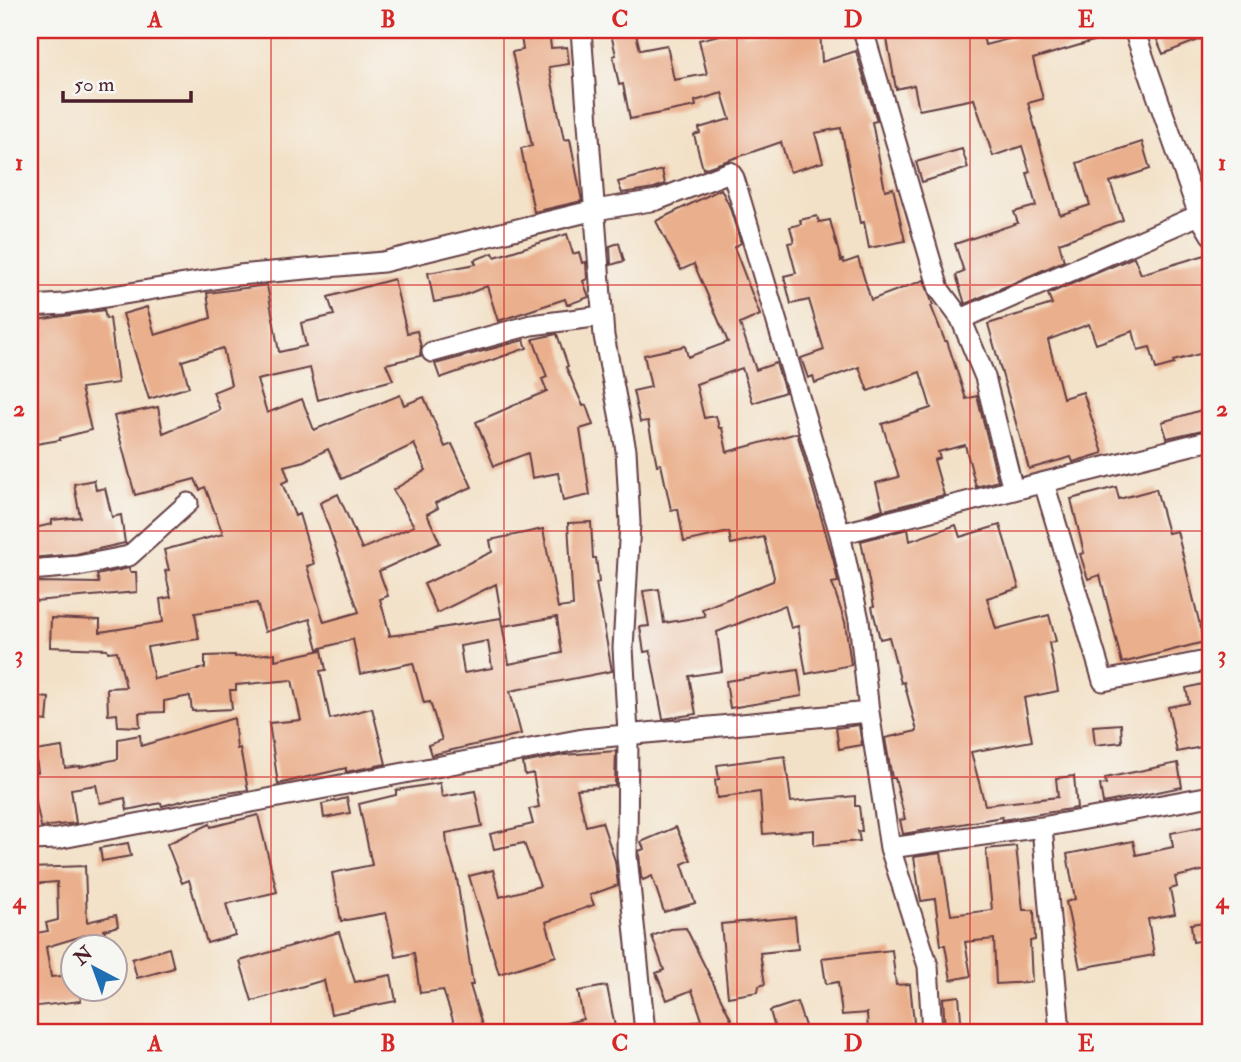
<svg xmlns="http://www.w3.org/2000/svg" width="1241" height="1062" viewBox="0 0 1241 1062" font-family="'IM FELL Double Pica',serif">
  <style>
    .building { fill: #eaaf8c; fill-rule: evenodd }
    .lines { fill: none; stroke-linecap: round; stroke-linejoin: round }
    .minor-casing { stroke: #633c42; stroke-width: 23 }
    .minor { stroke: #fff; stroke-width: 19 }
    .grid { fill: none; stroke: #d62828; stroke-width: 2; stroke-opacity: 0.55 }
    .neatline { fill: none; stroke: #d62828; stroke-width: 2.5 }
    .grid-label { font-size: 23px; text-anchor: middle; font-weight: bold; fill: #d62828 }
  </style>
  <rect width="100%" height="100%" fill="#f6f6f2"/>
  <filter id="ink" filterUnits="userSpaceOnUse"><feTurbulence type="fractalNoise" baseFrequency=".0143" numOctaves="2"/><feDisplacementMap in="SourceGraphic" scale="14" xChannelSelector="R" yChannelSelector="G"/><feConvolveMatrix kernelMatrix="1 2 1 2 8 2 1 2 1" color-interpolation-filters="sRGB"/></filter>
  <filter id="wash" filterUnits="userSpaceOnUse"><feTurbulence type="fractalNoise" baseFrequency=".00686" numOctaves="4" result="noise"/><feDisplacementMap in="SourceGraphic" scale="28" xChannelSelector="R" yChannelSelector="G"/><feGaussianBlur stdDeviation="1.57" result="paint"/><feColorMatrix in="noise" values="0 0 0 0 0 0 0 0 0 0 0 0 0 0 0 0 0 1.4 0 .05"/><feComposite in="paint" operator="in"/></filter>
  <g filter="url(#wash)">
    <rect width="100%" height="100%" fill="#f3e1c7"/>
    <g id="blocks">
      <path class="building" d="M520,30H549L551,48L567,47L569,64L549,67L564,140L570,139L581,196L582,201L534,212L521,148L532,146L512,52L523,50Z
        M610,30H635L640,50L667,45L674,80L707,74L699,40L739,30H743L744,34L820,30L822,62L856,51L877,121L872,122L885,190L893,188L905,241L869,248L864,222L860,223L841,128L815,133L823,162L790,172L781,142L703,169L694,135L700,133L699,128L730,119L722,93L695,101L696,106L630,119L623,84L619,85L613,56L616,55Z
        M906,30H982L985,45L1036,32L1035,30H1119L1120,33L1033,59L1043,99L1028,103L1060,215L1090,205L1077,163L1142,142L1150,169L1110,182L1123,220L1059,243L1064,261L965,304L956,275L964,272L955,244L1018,223L1014,212L1036,206L1027,173L1030,172L1022,146L993,156L974,99L919,110L914,85L896,89L886,33Z
        M1153,30H1211V35L1163,54Z
        M962,149L968,168L922,182L916,162Z
        M662,170L665,184L654,188L622,193L618,182Z
        M721,189L729,205L741,243L734,247L760,315L740,324L756,370L776,363L785,392L753,403L742,368L696,384L704,418L716,416L719,428H722L727,452L797,433L834,562L838,582L832,583L845,622L851,665L806,674L798,626L791,628L785,605L717,632L722,671L689,676L696,714L663,719L650,651L644,652L640,627L649,626L643,591L659,589L664,623L705,616L702,609L773,581L774,577L764,537L731,544L729,532L684,542L678,509L671,510L661,464L657,465L648,421L640,422L633,391L651,387L644,355L685,346L688,357L728,342L694,264L681,270L656,221Z
        M817,216L819,222L830,220L841,261L843,260L844,263L858,258L871,300L924,280L933,305L931,306L945,341H947L966,399L977,396L998,481L976,487L965,445L938,452L940,458L934,460L944,495L865,515L883,509L876,483L899,477L882,424L931,408L920,372L868,391L859,367L815,383L813,376L808,378L801,358L824,350L809,300L791,304L784,276L796,273L788,243L794,242L790,227L801,224L800,220Z
        M567,234L573,254L579,252L582,263L586,262L587,279L583,281L589,297L567,305L565,299L498,321L487,286L460,297L434,302L428,273L476,264L474,260L493,253L495,257Z
        M619,243L624,261L611,265L610,246Z
        M1205,255L1211,279V351L1173,361L1174,364L1156,369L1150,347L1138,350L1133,331L1096,344L1089,324L1048,340L1063,398L1083,392L1103,453L1073,462L1071,457L1029,469L988,324L1052,304L1048,294L1134,257L1141,274Z
        M394,279L407,333L417,331L421,347L420,356L386,364L393,380L318,400L310,368L257,380L267,413L302,399L314,430L400,395L404,405L424,397L445,447L452,444L472,487L435,503L438,508L427,514L440,543L379,571L388,596L380,599L390,635L388,636L436,630L435,629L501,618L509,664L562,653L557,617L503,626L496,584L437,613L424,584L492,552L490,540L543,529L558,608L573,606L568,523L591,522L593,558H596L599,582L596,583L612,671L510,691L521,734L431,755L428,745L442,740L430,702L424,703L413,663L360,674L353,639L318,649L310,619L265,632L257,603L195,613L199,639L147,647L154,679L205,668V656L235,655V657L275,653V660L322,650L326,670L320,671L330,719L372,708L386,764L346,772V768L278,784L269,723L301,720L292,680L236,685V690H230L232,709L192,711L190,696L164,701V712L139,713L140,727L118,726L117,714L108,715L107,688L126,687L117,651L108,652L107,649L50,647L51,618L100,620V632L163,622L160,599L171,597L165,571L169,570L164,550L223,534L205,487L200,490L195,479L135,495L114,416L158,407L163,433L220,410L213,392L231,385L223,348L182,361L189,387L149,399L123,314L147,307L155,335L211,318L207,293L267,285L279,352L306,346L301,323L334,315L328,297ZM414,444L426,470L393,490L414,526L362,549L338,494L320,503L359,612L324,622L307,566L314,564L299,514L295,516L282,483L289,480L284,466L304,461L328,449L342,479ZM488,641L492,668L464,673L460,646Z
        M104,310L106,319L110,318L118,383L81,388L91,430L60,438V440L30,445V397L34,396L30,367V321Z
        M557,334L568,366L566,367L583,406L586,405L593,425L580,429L590,495L563,501L558,473L532,478L528,453L494,466L476,422L547,391L542,379L547,377L533,339Z
        M524,340L527,348L440,378L435,364Z
        M1211,407V428L1167,438L1162,422Z
        M94,480L96,490L105,488L112,517L121,515L125,543L76,554L30,558V529L52,524V520L80,517L74,484Z
        M1116,487L1119,499L1156,489L1168,533L1177,531L1204,642L1122,663L1100,575L1088,579L1080,554L1084,553L1071,499Z
        M956,525L960,537L1000,525L1019,588L987,598L996,629L1049,615L1056,641L1049,643L1058,691L1024,698L1032,741L971,752L985,805L1058,797L1056,778L1074,776L1077,808L1002,820V817L903,834L900,820L905,819L895,778H892L885,738L917,731L904,682L901,683L889,637L880,639L872,607L874,606L861,541L908,529L910,541Z
        M129,568L130,572H136L137,592L35,601V582L99,583L97,575Z
        M798,670L802,696L730,708L726,681Z
        M1211,682V745L1177,752L1168,707L1189,703L1186,688Z
        M30,696L49,698L47,721L30,719Z
        M234,718L237,749L240,748L248,790L193,798L162,806L161,803L127,810L125,798L100,803L96,785L71,789L76,823L41,827L30,773L38,772L35,751L62,747L65,768L80,766V767L118,759V739L140,735L141,746Z
        M1121,724L1122,742L1095,745L1093,726Z
        M859,725L862,745L839,749L836,728Z
        M616,751L615,786L577,789L586,826L602,822L615,861L618,885L590,895L594,905L546,922L556,956L499,974L469,876L493,870L500,897L540,886L524,843L494,849L490,834L533,824L529,809L539,807L533,773L525,775L523,763L564,755Z
        M785,756L791,802L855,796V806H859L862,831H858L860,841L814,845V830L763,834L760,792L717,798L715,780L719,779L717,765Z
        M1178,763L1182,787L1103,803L1100,785L1106,784L1105,778Z
        M440,783L442,797L475,791L482,826L446,833L447,845L457,879L473,985H470L482,1025L461,1032H457L443,990L420,993L414,953L396,957L386,913L341,921L332,873L372,865L359,804L396,795V790Z
        M347,798L350,813L324,818L322,804Z
        M258,815L277,892L226,904L235,935L207,943L189,880L182,883L167,844L210,824L211,827Z
        M1211,825V869L1175,877L1177,887L1170,889L1175,914L1148,919L1154,955L1080,968L1066,902L1075,899L1067,854L1133,841L1136,855L1173,847L1171,833Z
        M676,827L691,860L682,864L695,903L664,912L652,876L643,880L641,877L639,851L644,849L641,842Z
        M128,843L131,856L102,861L100,848Z
        M1016,846L1023,910H1034L1035,940L1030,941L1032,982L996,984L994,939L965,942L971,976L951,980L945,945H941L935,899L921,901L914,857L941,853L951,915L992,910L986,849Z
        M85,866L87,922L116,915L118,926L104,930L105,933L86,935L46,947L51,977L74,975V989H79L81,1001L30,1007V934L48,931L46,923L58,920L57,882L30,884V868Z
        M795,917L798,949L760,953L765,984L759,986L758,992L728,997L721,924Z
        M1211,921V939L1193,942L1191,924Z
        M686,928L733,1023L736,1032H673L672,1028L702,1020L692,990L667,1000L656,973L664,970L652,936L671,929Z
        M339,932L355,982L391,975L396,1001L331,1014L324,980L252,1001L240,961Z
        M169,948L174,968L137,978L132,959Z
        M892,950L896,985L910,984L915,1032H868L867,1013L842,1015L838,982L826,984L822,958Z
        M607,986L616,1032H552L551,1027L583,1019L578,991Z
        M959,996L962,1032H945L943,998Z
        M797,1002L807,1032H776L770,1011Z"/>
    </g>
  </g>
  <g filter="url(#ink)">
    <use href="#blocks" fill-opacity="0" stroke="#633c42" stroke-width="2"/>
    <g class="lines">
      <g class="minor-casing">
        <path id="minor" d="M581,30L604,336L626,450L630,523L623,648L628,733L627,856L645,1032
          M863,30L939,289L961,319L985,377L1013,490
          M1134,30L1199,215L1211,235
          M30,306L64,304L239,275L383,262L595,210L657,200L730,172L734,178L840,534L859,620L869,712
          M961,319L1199,215
          M432,352L531,325L602,316
          M1044,483L1103,681L1211,660
          M840,534L1211,440
          M30,570L78,566L129,556L188,503
          M1042,827L1060,1032
          M30,840L57,839L583,739L869,712L890,848L928,966L932,1032
          M890,848L1042,827L1211,796"/>
      </g>
      <use href="#minor" class="minor"/>
    </g>
  </g>
  <path class="grid" d="M271,30V1032M504,30V1032M737,30V1032M970,30V1032M30,285H1211M30,531H1211M30,777H1211"/>
  <rect width="1241" height="1062" fill="none" stroke="#f6f6f2" stroke-width="77"/>
  <g transform="translate(94 968) rotate(319)"><circle r="33" fill="#f6f6f2" stroke="#b1a0a2" stroke-width="2"/>
  <path d="M0-5L12 26L0 18L-12 26Z" fill="#1f6fb2"/>
  <text y="-10" font-size="19" font-weight="bold" text-anchor="middle" fill="#4a1f2b">N</text>
  </g>
  <path d="M63 91v10h128v-10" fill="none" stroke="#4a1f2b" stroke-width="3.5"/>
  <text x="74" y="91" font-size="21" fill="#4a1f2b" stroke="#f6f6f2" stroke-width="5" paint-order="stroke">50 m</text>
  <rect x="38" y="38" width="1164" height="986" class="neatline"/>
  <g class="grid-label">
    <text x="155" y="27">A</text>
    <text x="388" y="27">B</text>
    <text x="620" y="27">C</text>
    <text x="853" y="27">D</text>
    <text x="1086" y="27">E</text>
    <text x="19" y="170">1</text>
    <text x="1222" y="170">1</text>
    <text x="19" y="416">2</text>
    <text x="1222" y="416">2</text>
    <text x="19" y="662">3</text>
    <text x="1222" y="662">3</text>
    <text x="19" y="908">4</text>
    <text x="1222" y="908">4</text>
    <text x="155" y="1051">A</text>
    <text x="388" y="1051">B</text>
    <text x="620" y="1051">C</text>
    <text x="853" y="1051">D</text>
    <text x="1086" y="1051">E</text>
  </g>
</svg>
